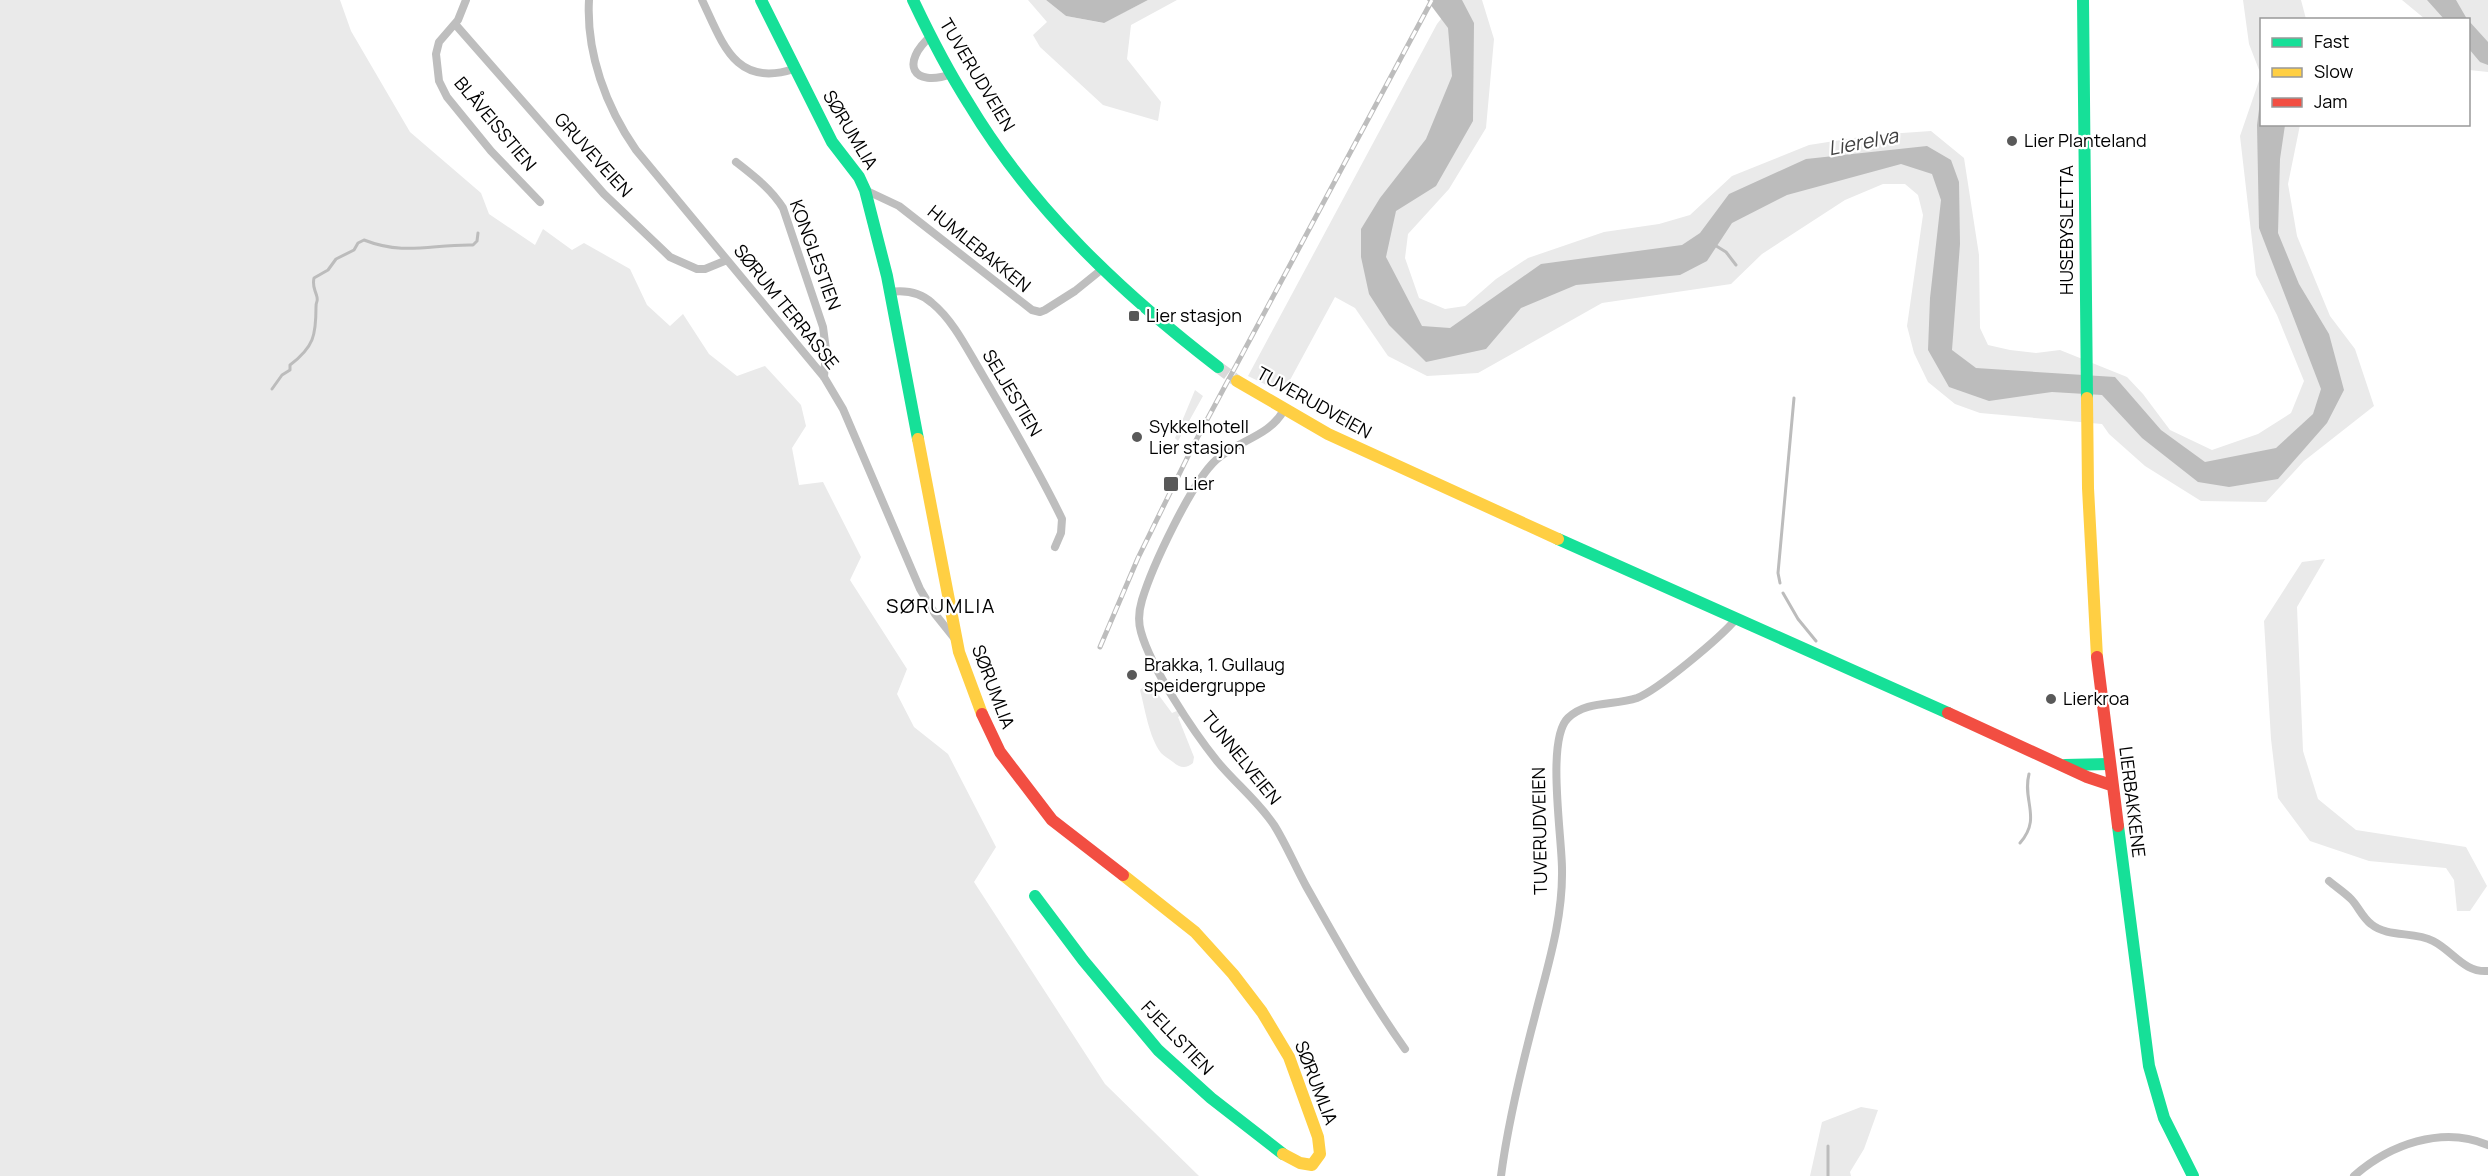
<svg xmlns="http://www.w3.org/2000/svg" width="2488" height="1176" viewBox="0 0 2488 1176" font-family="Manrope,sans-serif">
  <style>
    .green { fill: #eaeaea }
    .water { fill: #bcbcbc }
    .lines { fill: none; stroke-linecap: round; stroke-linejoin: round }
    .stream { stroke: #bcbcbc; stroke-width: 3 }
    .secondary-tunnel { stroke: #d9d9d9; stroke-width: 12; stroke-dasharray: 12 6; stroke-linecap: butt }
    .street { stroke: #bebebe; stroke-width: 8 }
    .fast { stroke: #16e098; stroke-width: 12 }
    .slow { stroke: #ffcf43; stroke-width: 12 }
    .jam { stroke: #f24e42; stroke-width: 12 }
    .rail-casing { stroke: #bdbdbd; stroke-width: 5 }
    .rail { stroke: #fff; stroke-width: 3; stroke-dasharray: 9; stroke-linecap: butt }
    .poi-dot { fill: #595959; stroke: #fff; stroke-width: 2 }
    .labels { text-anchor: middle; stroke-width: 4.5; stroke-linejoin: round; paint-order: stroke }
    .street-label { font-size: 18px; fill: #000; stroke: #fff }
    .poi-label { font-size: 18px; fill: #000; stroke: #fff; text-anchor: start }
    .water-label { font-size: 20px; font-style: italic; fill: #404040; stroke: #fff }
    .neighbourhood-label { font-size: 20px; letter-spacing: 1.5px; fill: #000; stroke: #fff }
  </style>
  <rect width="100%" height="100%" fill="#fff"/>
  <path class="green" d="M0,0H340L351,31L410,132L481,193L489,214L535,245L543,229L572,250L584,243L630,269L647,305L670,326L683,314L709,354L737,376L765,366L801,405L806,426L792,448L799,485L823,482L861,557L850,580L907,669L897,694L914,727L948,754L996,847L974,882L1105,1084L1199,1176H0Z
    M1028,0H1046L1066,16L1103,23L1148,0H1177L1131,25L1127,59L1161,102L1158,121L1103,105L1040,47L1033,35L1047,22Z
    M1456,0H1482L1494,39L1486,128L1449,189L1408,234L1405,258L1419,298L1445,309L1465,306L1496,279L1528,258L1604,232L1659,224L1690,215L1732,176L1809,145L1873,135L1931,131L1964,158L1979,255L1980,328L1988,345L2010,350L2036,353L2060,350L2127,377L2143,394L2170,430L2212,450L2258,434L2291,413L2304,381L2277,315L2256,275L2240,136L2261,75L2249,44L2243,0H2301L2306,19L2262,20V124L2300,125L2288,184L2297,236L2330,316L2355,349L2374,406L2304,461L2266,502L2201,501L2145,466L2109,434L2102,424L1980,413L1955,404L1928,382L1914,353L1907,326L1923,215L1918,195L1905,184H1883L1845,200L1762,254L1731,284L1602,303L1478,373L1427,376L1388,356L1355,308L1335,297L1283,393L1248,376L1437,24Z
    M2402,0H2488V72L2469,70L2468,20L2425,19Z
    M1195,390L1203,396L1178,441L1175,438Z
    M2325,559L2297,607L2303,751L2318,799L2356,830L2466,847L2487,886L2470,911H2457L2454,880L2446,868L2369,861L2310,841L2278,798L2271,739L2264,621L2302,562Z
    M1149,682L1172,713L1179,710L1182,715L1178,717L1194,757L1193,763C1186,769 1180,768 1173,762C1169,759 1164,756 1161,753C1149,737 1145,709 1140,690Z
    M1861,1107L1878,1110L1864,1149L1850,1172L1851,1176H1810L1822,1122Z"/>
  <path class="water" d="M1046,0H1148L1104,23L1066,16Z
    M1427,0H1462L1474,23L1473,121L1436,186L1396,211L1386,257L1422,326L1450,328L1541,264L1682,245L1700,233L1729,194L1806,159L1927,146L1951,160L1959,182L1960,244L1952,350L1976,368L2115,377L2161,430L2205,462L2276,448L2313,414L2321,389L2259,228L2257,125L2261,94L2262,124L2285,125L2280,159L2278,233L2299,284L2329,334L2344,390L2327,423L2278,479L2229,487L2198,482L2142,438L2102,395L2052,392L1989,401L1949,387L1928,350L1930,298L1941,200L1932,174L1901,164L1787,195L1732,223L1707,261L1680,275L1576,285L1521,308L1486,349L1426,362L1389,325L1369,294L1361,257V229L1380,198L1426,139L1452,76L1448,28Z
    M2427,0H2456L2467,19H2444Z
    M2469,21L2488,42V65L2480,62L2469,49Z"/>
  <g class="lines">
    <path class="stream" d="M1713,244L1726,252L1736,265
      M272,389L282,375L290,370V365C314,347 316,335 316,307C316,300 318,303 317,297C315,289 312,287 314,278L328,270L336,259L354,250L358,243L364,240C405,256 432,244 473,245L477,241L478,233
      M1780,583L1778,573L1794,398
      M1783,593L1798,619L1816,641
      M2020,843C2042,818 2022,801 2029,774
      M1828,1176V1146"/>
    <path class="secondary-tunnel" d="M1218,367L1237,381"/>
    <path class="street" d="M466,0L458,20L439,42L436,54L439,81L447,97L491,151L540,202
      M589,0C586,53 606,107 636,150L824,377L843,409L920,589L935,614L955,639
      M702,0C723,44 735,88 794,69
      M455,24L604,194L670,257L697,269H705L727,260
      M931,36C900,63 912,88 952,74
      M736,162C754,176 771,189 783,208L823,327L826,350L824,377
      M865,190L899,206L1032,310L1040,312L1045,310L1075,291L1101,270
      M890,292C905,290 920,292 932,303C954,321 968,351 982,374C1010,422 1038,469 1062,519L1061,533L1055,547
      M1284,410C1269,437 1238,440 1216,460C1191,483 1152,567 1142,600C1139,610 1138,622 1141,632C1151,668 1193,731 1217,761C1235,783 1258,801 1274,825C1286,844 1295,866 1306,886C1337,941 1368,997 1405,1049
      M2329,881C2336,887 2344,892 2351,899C2358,906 2362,917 2371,924C2388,938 2414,931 2433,941C2453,951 2464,973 2488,971
      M1501,1176C1508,1122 1521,1069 1535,1016C1547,968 1563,920 1562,869C1562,837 1546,739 1568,718C1587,700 1614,706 1637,698C1658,690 1721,637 1736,619
      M2354,1176C2389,1145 2442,1125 2488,1145"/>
    <path class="fast" d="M761,0L832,142L859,177L865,190L887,276L918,439
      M913,0C930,36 948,71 969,104C1032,209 1122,293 1218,367
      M2083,0L2087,398
      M1558,539L1948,713
      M2065,765L2109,764
      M2118,826L2149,1066L2164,1118L2193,1176
      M1035,896L1083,960L1158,1050L1211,1098L1283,1154"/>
    <path class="slow" d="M1237,381L1328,434L1558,539
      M2087,398L2088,488L2097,657
      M918,439L959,652L982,714
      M1123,875L1195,932L1233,974L1262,1012L1289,1057L1318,1137L1320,1154L1312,1165L1300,1163L1283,1154"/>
    <path class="jam" d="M2097,657L2118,826
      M1948,713L2087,777L2111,785
      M982,714L1000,752L1052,820L1123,875"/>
    <g class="rail-casing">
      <path id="rail" d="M1100,647L1138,558L1194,444L1432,0"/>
    </g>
    <use href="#rail" class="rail"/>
  </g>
  <g class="poi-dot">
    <circle cx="2012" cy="141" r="6"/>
    <rect x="1128" y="310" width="12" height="12" rx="3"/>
    <circle cx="1137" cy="437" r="6"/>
    <rect x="1163" y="476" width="16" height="16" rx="3"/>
    <circle cx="1132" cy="675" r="6"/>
    <circle cx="2051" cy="699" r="6"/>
  </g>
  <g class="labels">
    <g class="street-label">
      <text transform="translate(977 75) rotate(59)" y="6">TUVERUDVEIEN</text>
      <text transform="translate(495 124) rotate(50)" y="6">BLÅVEISSTIEN</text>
      <text transform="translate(850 130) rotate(59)" y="6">SØRUMLIA</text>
      <text transform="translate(593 155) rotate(48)" y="6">GRUVEVEIEN</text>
      <text transform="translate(2067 230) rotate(-90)" y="6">HUSEBYSLETTA</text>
      <text transform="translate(979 249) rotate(39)" y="6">HUMLEBAKKEN</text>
      <text transform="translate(815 255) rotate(70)" y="6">KONGLESTIEN</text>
      <text transform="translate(786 307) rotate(51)" y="6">SØRUM TERRASSE</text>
      <text transform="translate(1012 393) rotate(59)" y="6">SELJESTIEN</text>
      <text transform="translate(1314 403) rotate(29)" y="6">TUVERUDVEIEN</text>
      <text transform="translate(993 687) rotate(69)" y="6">SØRUMLIA</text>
      <text transform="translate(1241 758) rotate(51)" y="6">TUNNELVEIEN</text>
      <text transform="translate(2132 802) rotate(83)" y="6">LIERBAKKENE</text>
      <text transform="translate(1540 831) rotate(-91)" y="6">TUVERUDVEIEN</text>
      <text transform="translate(1177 1038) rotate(46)" y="6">FJELLSTIEN</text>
      <text transform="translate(1316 1083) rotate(69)" y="6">SØRUMLIA</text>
    </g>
    <g class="poi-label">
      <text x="2024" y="147">Lier Planteland</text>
      <text x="1146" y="322">Lier stasjon</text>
      <text x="1149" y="433">Sykkelhotell<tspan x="1149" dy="21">Lier stasjon</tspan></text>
      <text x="1184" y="490">Lier</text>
      <text x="1144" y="671">Brakka, 1. Gullaug<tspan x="1144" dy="21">speidergruppe</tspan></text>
      <text x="2063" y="705">Lierkroa</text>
    </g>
    <g class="water-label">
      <text transform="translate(1863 142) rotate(-11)" y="7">Lierelva</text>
    </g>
    <g class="neighbourhood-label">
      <text x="941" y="613">SØRUMLIA</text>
    </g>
  </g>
  <rect x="2260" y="18" width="210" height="108" fill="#ffffff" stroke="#999999" stroke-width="1.5"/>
  <rect x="2272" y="38" width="30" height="9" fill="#16e098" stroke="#999999" stroke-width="1.5"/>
  <text x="2314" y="48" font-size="18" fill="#000000">Fast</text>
  <rect x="2272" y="68" width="30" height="9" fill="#ffcf43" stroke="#999999" stroke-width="1.5"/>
  <text x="2314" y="78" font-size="18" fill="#000000">Slow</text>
  <rect x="2272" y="98" width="30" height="9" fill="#f24e42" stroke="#999999" stroke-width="1.5"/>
  <text x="2314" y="108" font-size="18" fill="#000000">Jam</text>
</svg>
